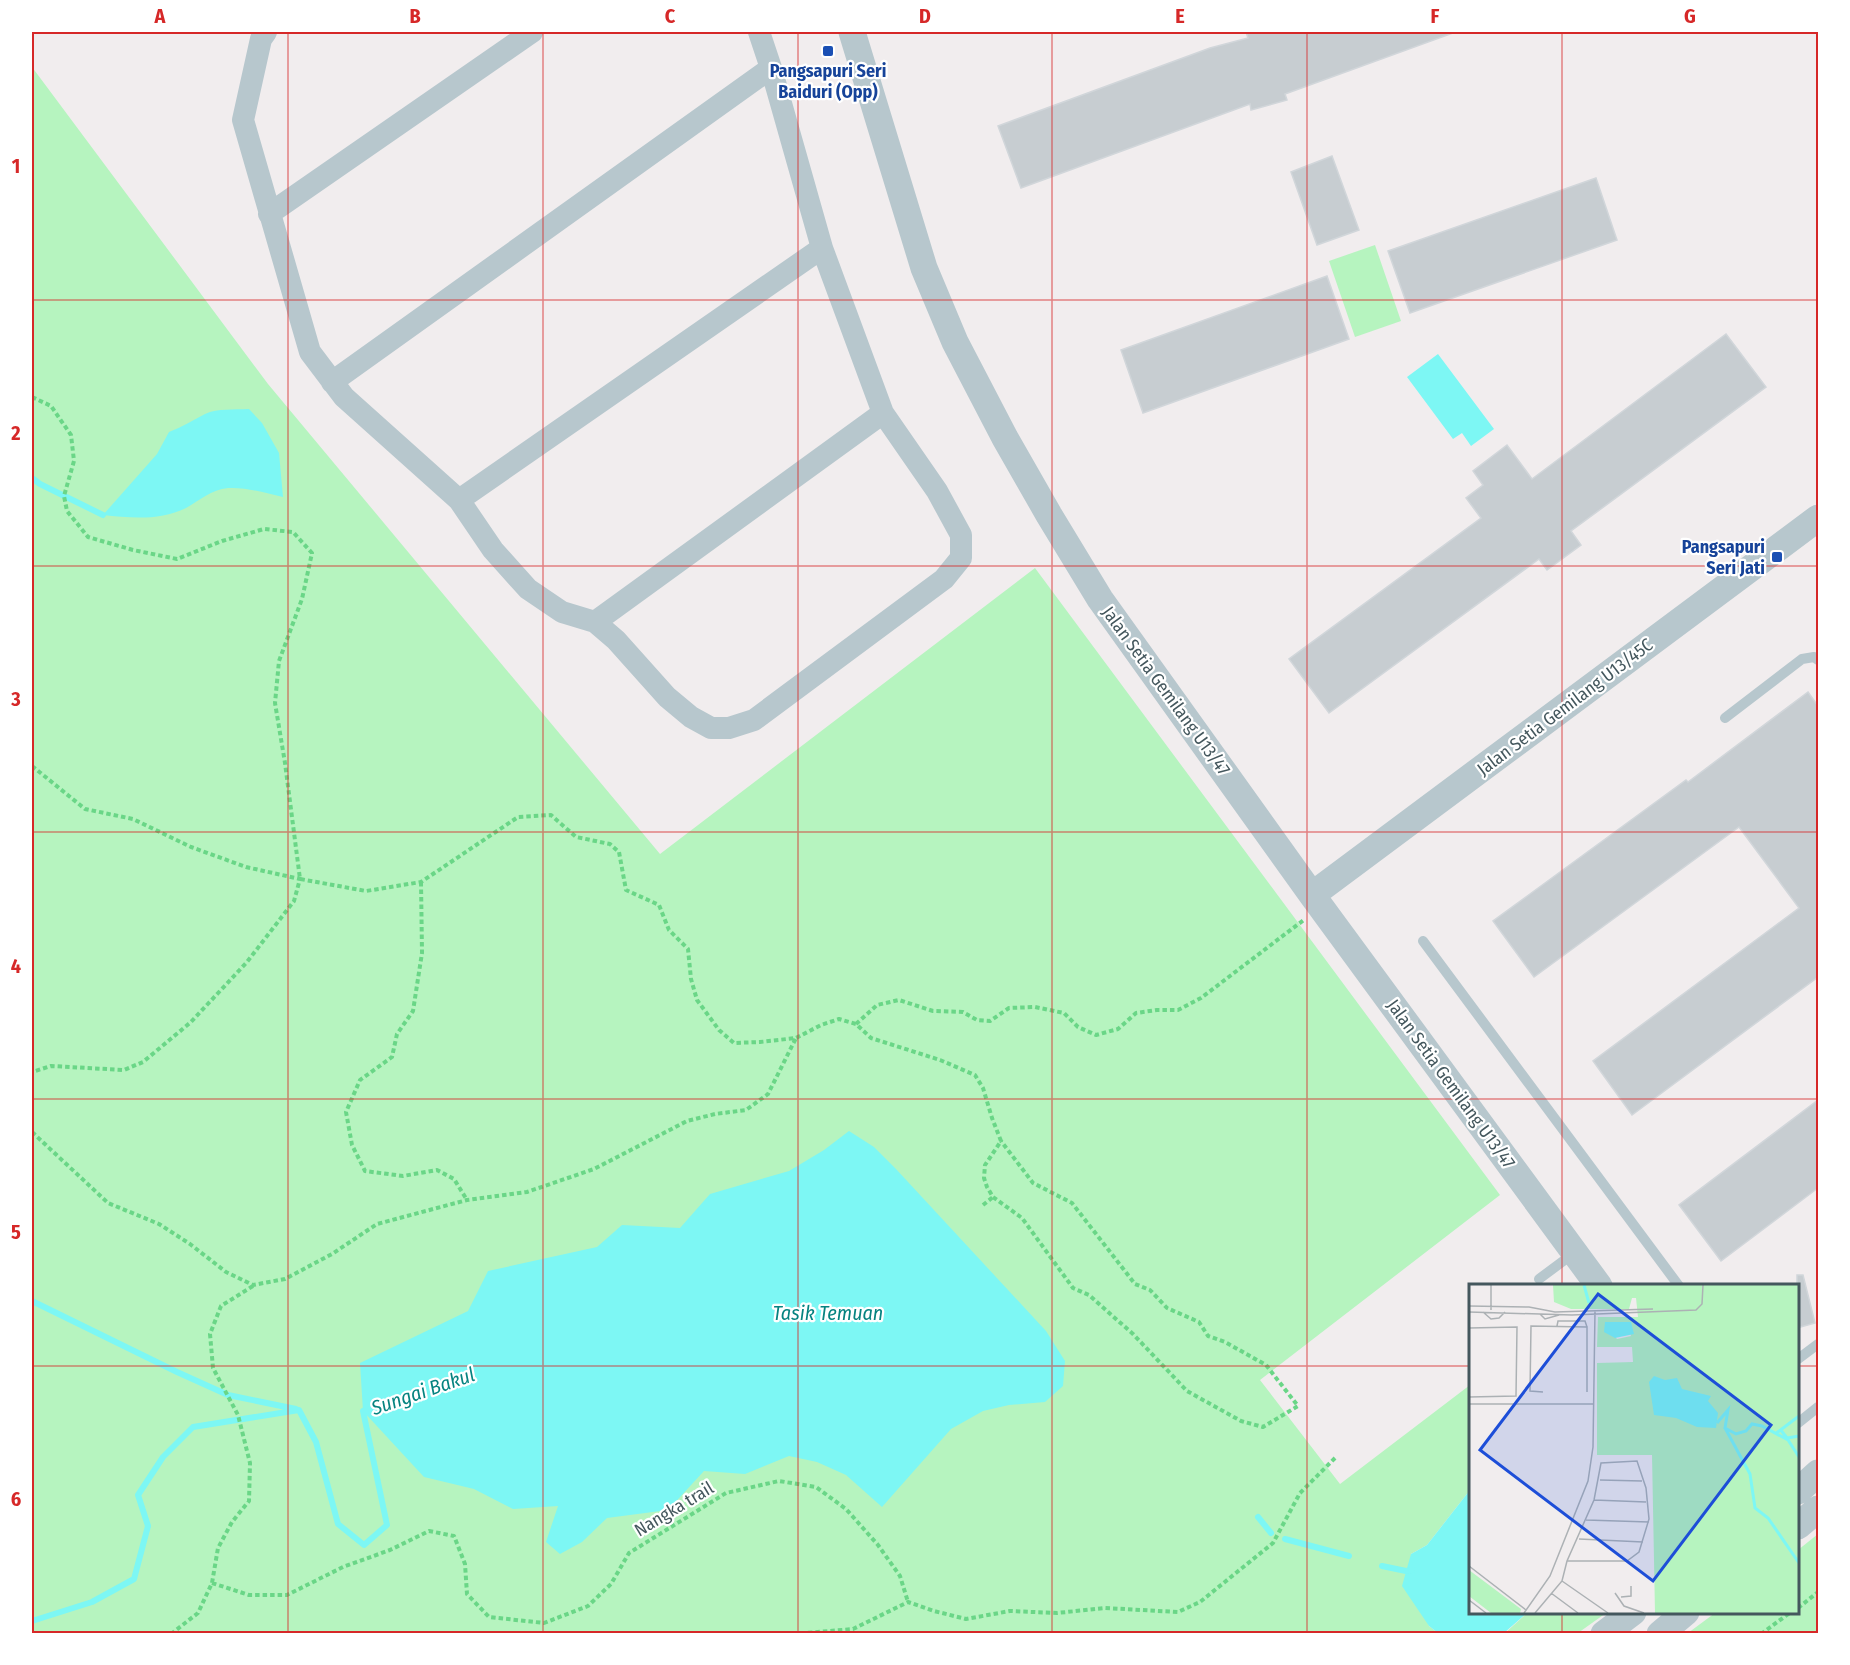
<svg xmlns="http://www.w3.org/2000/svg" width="1850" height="1665" viewBox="0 0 1850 1665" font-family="'Fira Sans Condensed',sans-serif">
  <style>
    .green { fill: #b6f4bf }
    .water { fill: #7df7f4 }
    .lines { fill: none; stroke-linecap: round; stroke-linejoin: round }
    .stream { stroke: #7df7f4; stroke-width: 6 }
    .building { fill: #c7cdd1; stroke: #d1d6da; stroke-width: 1.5 }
    .path { stroke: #6ad687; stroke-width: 4; stroke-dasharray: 4.5 3; stroke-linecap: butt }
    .service { stroke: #b7c7cd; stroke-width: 10 }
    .minor { stroke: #b7c7cd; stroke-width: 22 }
    .tertiary { stroke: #b7c7cd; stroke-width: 27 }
    .grid { fill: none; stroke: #d62828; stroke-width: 1.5; stroke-opacity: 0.55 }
    .transit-dot { fill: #1a4fb4; stroke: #fff; stroke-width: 2 }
    .labels { text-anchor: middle; stroke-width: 4.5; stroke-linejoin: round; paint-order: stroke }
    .transit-label { font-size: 18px; font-weight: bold; fill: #164399; stroke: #fff }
    .street-label { font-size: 18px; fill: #44575d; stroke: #fff }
    .water-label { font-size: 20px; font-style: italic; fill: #058380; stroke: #fff }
    .inset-river { fill: none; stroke: #7df7f4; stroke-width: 3 }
    .inset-road { fill: none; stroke: #acb1b4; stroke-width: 1.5 }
    .view { fill: #1d4ed8; fill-opacity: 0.15; stroke: #1d4ed8; stroke-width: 3 }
    .inset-edge { fill: none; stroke: #44575d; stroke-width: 3 }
    .neatline { fill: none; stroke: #d62828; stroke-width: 2 }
    .grid-label { font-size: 20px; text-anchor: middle; font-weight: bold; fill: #d62828 }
  </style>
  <rect width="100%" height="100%" fill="#f1edee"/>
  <path class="green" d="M32,67L268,384L660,854L1035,568L1500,1195L1260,1380L1340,1484L1470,1385V1490L1427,1545L1411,1554L1429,1626L1438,1633H32Z
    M1375,245L1401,321L1355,337L1329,261Z
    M1818,1534V1633H1688L1715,1613L1798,1612V1550Z
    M1527,1613H1606L1578,1633L1504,1634Z"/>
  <path class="water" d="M1438,354L1494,429L1471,446L1462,433L1453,439L1407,377Z
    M249,409L262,423L279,453L283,497C265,493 247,487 228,488C211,490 200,500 186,508C160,521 130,518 103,515L157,454L169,432C182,427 193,420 205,414C218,408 234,410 249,409Z
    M849,1131L874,1147L896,1169L1046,1331L1065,1361L1063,1386L1045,1402L1009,1405L983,1411L951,1429L882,1507L846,1475L817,1462L789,1456L745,1474L704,1471L668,1510L607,1518L582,1542L560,1554L546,1542L558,1506L513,1509L474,1489L424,1477L363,1411L360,1363L468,1311L488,1271L597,1247L622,1225L680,1228L710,1194L789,1171L824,1150Z
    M1470,1490V1612L1527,1613L1504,1633H1438L1429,1626L1402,1586L1411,1554L1427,1545Z"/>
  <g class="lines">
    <path class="stream" d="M32,478L40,484L103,515
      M32,1301L177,1372L228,1395L296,1409
      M1258,1517L1271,1533
      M1285,1539L1349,1556
      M1382,1566L1406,1571L1412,1570
      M32,1621L92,1602L134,1579L148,1526L138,1495L163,1457L193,1427L299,1410L316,1442L338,1524L364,1545L387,1525L363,1411L370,1409"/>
  </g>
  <path class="building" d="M1246,32H1452L1453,33L1285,94L1287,100L1251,110L1250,104L1021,188L998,126L1210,48L1248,38Z
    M1332,156L1359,230L1317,245L1291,172Z
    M1596,178L1617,240L1410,313L1388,251Z
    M1327,276L1349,339L1143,413L1121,350Z
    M1726,334L1766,387L1571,531L1581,545L1547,570L1539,559L1329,713L1289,659L1481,518L1466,498L1483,485L1473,471L1507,445L1532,479Z
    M1808,692L1818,706V977L1632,1115L1593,1061L1799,908L1739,827L1534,977L1493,921L1686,780L1688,782Z
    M1818,1100V1188L1721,1261L1679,1205Z
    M1797,1275H1803L1815,1323L1797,1328Z"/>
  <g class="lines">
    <path class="path" d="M32,397L51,406L71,435L74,461L64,496L67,511L88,537L133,550L177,559L222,541L264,529L293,532L312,553L302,599L279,661L275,703L285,763L300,879L366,891L421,882L518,817L551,815L576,837L610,844L619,852L626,890L659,905L669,930L688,949L691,979L697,1000L719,1030L734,1043L760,1042L796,1038L821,1025L839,1019L856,1024L871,1038L940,1060L975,1075L983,1088L992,1118L1001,1141L985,1165L984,1178L987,1187L993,1197L1022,1218L1073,1288L1089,1295L1133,1334L1187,1391L1241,1421L1263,1427L1298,1406L1266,1365L1225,1342L1208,1336L1199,1322L1167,1308L1150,1290L1135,1284L1072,1203L1033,1183L1001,1141
      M32,766L85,809L133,819L191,847L246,867L300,879L294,901L247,962L191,1022L143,1062L124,1070L51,1066L32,1072
      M421,882L422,953L413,1011L397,1034L392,1057L360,1080L346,1112L352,1145L365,1171L403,1176L437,1170L454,1179L467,1200
      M856,1024L877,1005L899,1000L933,1011L963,1012L977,1020L990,1021L1009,1008L1035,1007L1064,1013L1078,1027L1096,1035L1118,1029L1136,1013L1157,1010H1178L1201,998L1305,919
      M32,1132L108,1203L159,1224L190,1244L226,1272L253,1285L285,1279L332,1254L377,1224L467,1200L527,1192L594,1169L687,1121L715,1114L746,1110L768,1094L796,1038
      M983,1205L993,1197
      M212,1583L249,1595H287L343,1567L390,1550L429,1531L454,1536L465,1564L467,1594L489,1617L544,1623L588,1606L611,1584L629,1553L726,1493L779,1481L816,1487L846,1509L878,1545L900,1576L908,1602
      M1798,1608L1818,1592
      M171,1634L198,1613L212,1583L218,1548L232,1522L249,1501L250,1463L238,1415L213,1368L210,1334L221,1306L253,1286
      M793,1634L853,1629L908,1602L934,1611L966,1619L1010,1611L1057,1613L1105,1608L1178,1612L1200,1602L1273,1543L1300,1493L1337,1456
      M1761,1634L1791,1612"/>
    <path class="service" d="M1725,718L1802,659L1814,657L1818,660
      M1423,941L1679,1286
      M1539,1279L1574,1253
      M1798,1359L1818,1344
      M1798,1423L1818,1407"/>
    <path class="minor" d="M266,32L261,39L243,120L310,352L344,397L459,500L493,550L528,589L562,612L595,622L616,640L667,697L691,717L711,728H729L754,720L944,579L961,558V535L937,491L883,413L822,248L771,68L759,32
      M269,214L532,32
      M332,382L771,68
      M459,500L822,248
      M595,622L883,413"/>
    <path class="tertiary" d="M852,32L924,268L955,342L1005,438L1049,515L1100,599L1312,895L1599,1286
      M1312,895L1818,518
      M1798,1491L1818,1473
      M1798,1526L1818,1509
      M1604,1634L1633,1612
      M1660,1634L1686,1612"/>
  </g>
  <path class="grid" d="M288,32V1634M543,32V1634M798,32V1634M1052,32V1634M1307,32V1634M1562,32V1286M32,300H1818M32,566H1818M32,832H1818M32,1099H1818M32,1366H1470M1798,1366H1818M1562,1612V1634"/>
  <g class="transit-dot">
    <rect x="822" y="45" width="12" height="12" rx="3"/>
    <rect x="1771" y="551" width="12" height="12" rx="3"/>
  </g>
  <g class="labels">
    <g class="transit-label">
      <text x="828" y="77">Pangsapuri Seri<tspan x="828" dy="21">Baiduri (Opp)</tspan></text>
      <text x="1765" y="553" text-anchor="end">Pangsapuri<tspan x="1765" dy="21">Seri Jati</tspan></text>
    </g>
    <g class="street-label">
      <text transform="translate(1166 691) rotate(54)" y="6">Jalan Setia Gemilang U13/47</text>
      <text transform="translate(1565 707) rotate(-37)" y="6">Jalan Setia Gemilang U13/45C</text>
      <text transform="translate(1451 1084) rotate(54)" y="6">Jalan Setia Gemilang U13/47</text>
      <text transform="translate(674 1509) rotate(-31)" y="6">Nangka trail</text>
    </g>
    <g class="water-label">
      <text x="828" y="1320">Tasik Temuan</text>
      <text transform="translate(423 1391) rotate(-19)" y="7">Sungai Bakul</text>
    </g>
  </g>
  <g transform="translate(1469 1284)">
    <rect width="330" height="330" fill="#f1edee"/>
    <path d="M84,1H330V329H186L183,171H128V79L164,78L163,63H128L129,33H169L167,14H163L160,25H102L85,18ZM157,38L162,52L148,55L136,40ZM0,286L52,325L51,329H22L0,312Z" fill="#b6f4bf" fill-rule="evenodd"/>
    <path d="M136,38H162L165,50L146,54L135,48ZM185,92L196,96L208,94L213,105L242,112L239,117L249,129L247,144L228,143L207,134L185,131L180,98Z" fill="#7df7f4"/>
    <path class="inset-river" d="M115,1L120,19M248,139L259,126L256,144L267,150L277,147L283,140L293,142L319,156L330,173M256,144L281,190L286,224L299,234L330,279M311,145L318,154L330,152M306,150L330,132"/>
    <path class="inset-road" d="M0,22L60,23L86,28L184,25M22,26V1M0,28L103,31L227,26L233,20L234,1M14,28L22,35L30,34L36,28M71,30L76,35L90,31M88,42L89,37H116L118,43M0,44L48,43L47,112L0,113M74,108L61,107L62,42L118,43V108M0,120H125M131,196L173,197M125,216L177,218M117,236L180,238M110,255L174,258M0,282L57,326M93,297L139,329M82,309L109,329M146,309L155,322L175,329M152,313L162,312V302M0,316L17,329M55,329L81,292L119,197L124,163L126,27M66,329L93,297L98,277L125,216L132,179L168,177L177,204L180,235L170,268L158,277H98"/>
    <path class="view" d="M129,10L302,141L184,297L11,166Z"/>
    <rect width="330" height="330" class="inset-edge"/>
  </g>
  <rect width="1850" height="1665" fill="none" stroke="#ffffff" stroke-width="66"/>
  <rect x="33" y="33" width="1784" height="1599" class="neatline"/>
  <g class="grid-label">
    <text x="160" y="23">A</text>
    <text x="415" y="23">B</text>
    <text x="670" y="23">C</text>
    <text x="925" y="23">D</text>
    <text x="1180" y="23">E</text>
    <text x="1435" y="23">F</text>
    <text x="1690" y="23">G</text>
    <text x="16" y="173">1</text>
    <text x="16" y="440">2</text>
    <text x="16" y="706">3</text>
    <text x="16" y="973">4</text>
    <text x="16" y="1239">5</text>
    <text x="16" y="1506">6</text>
  </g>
</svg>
